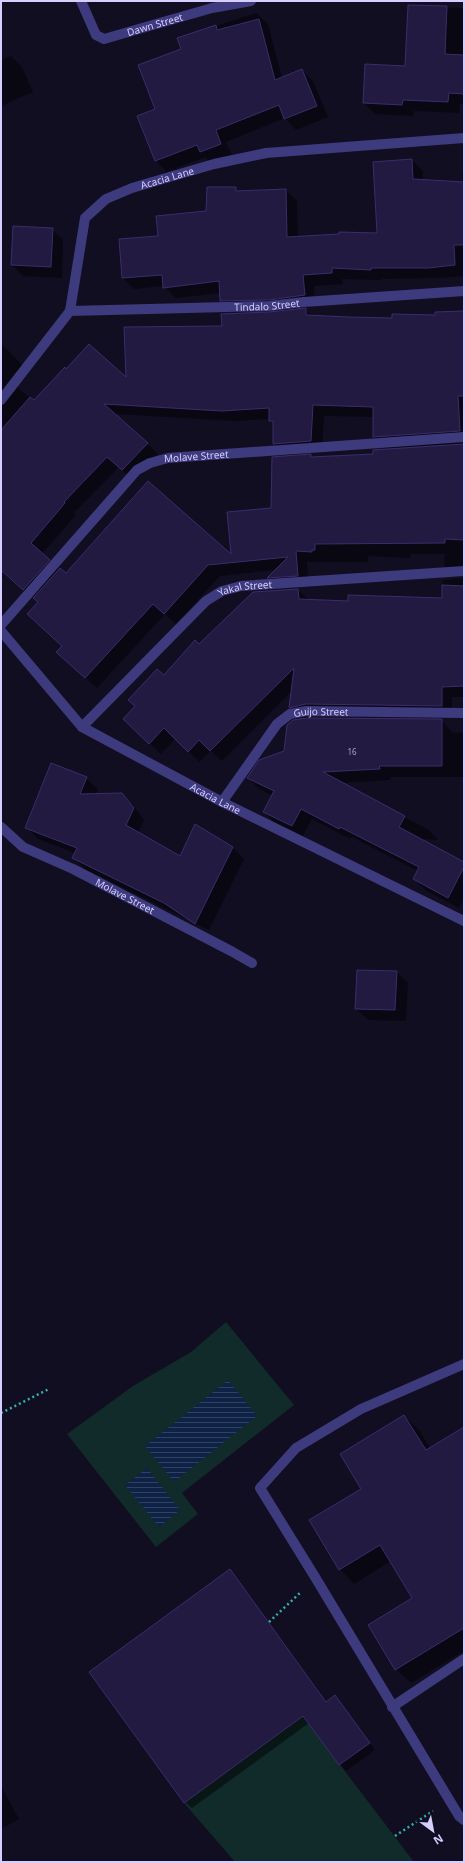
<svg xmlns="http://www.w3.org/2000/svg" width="465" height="1863" viewBox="0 0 465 1863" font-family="'Noto Sans',sans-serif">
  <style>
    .park { fill: #112a2a }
    .water { fill: url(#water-rules) }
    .shadow { fill: #0007; fill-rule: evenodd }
    .building { fill: #231a41; stroke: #3a2d6c }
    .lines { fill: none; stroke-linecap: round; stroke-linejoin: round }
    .path { stroke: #31afaa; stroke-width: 2.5; stroke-dasharray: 2 3; stroke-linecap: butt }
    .minor { stroke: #3e3a7e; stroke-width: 10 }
    .labels { text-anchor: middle; stroke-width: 3; stroke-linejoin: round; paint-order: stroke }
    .number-label { font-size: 8px; fill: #a8a1cf }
    .street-label { font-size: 10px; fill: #d5cefe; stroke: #110e21 }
  </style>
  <defs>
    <pattern id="water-rules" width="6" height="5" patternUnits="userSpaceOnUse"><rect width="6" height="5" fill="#0e2245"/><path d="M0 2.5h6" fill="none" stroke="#304161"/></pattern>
  </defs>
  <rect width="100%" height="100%" fill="#110e21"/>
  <path class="park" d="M226,1322L294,1405L182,1493L198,1514L156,1547L67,1434L133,1386L191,1352Z
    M303,1716L414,1862H235L184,1803Z"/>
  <path class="water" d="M228,1380L257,1416L174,1482L145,1446Z
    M147,1468L180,1510L159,1527L125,1485Z"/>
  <path class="shadow" d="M408,6L464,8V104H460L459,113L414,111L413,116L375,114L364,103L406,67Z
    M256,13L268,24L282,78L302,70L313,81L328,117L296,130L285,118L226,142L232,156L212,163L205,157L167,172L156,161V110L182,49L179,38Z
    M11,56L22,67L33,92L1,106V60Z
    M412,160L423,171V180L462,183V173H464V276L439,278L382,279V280L342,279L343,284L314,286L315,306L303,308L312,316L393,319L464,312V576L455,577L444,565L445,554H411L410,558L368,556V562H307L308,586L279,588L269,578L276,570L220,576L176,624L165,614L97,688L69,663L63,646L28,614L39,602L1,571V343L25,368L11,382L34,401L66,370L127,379L223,327L285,312V310L233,312L221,300V293L176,298L164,286L134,289L123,278L159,237L207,211L236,188L240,192L286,190L297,201L298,238L378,234ZM115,414L234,421L270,419L274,425V444L285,455L322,452L324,416L374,417V437L385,448L434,445V447L374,455L313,458L310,455L272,509L232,556L66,575L42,554L76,515L74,513L119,467L134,481L158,454Z
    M52,229L63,240L62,278L23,276L12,265Z
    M464,578V697H452V717L318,715L305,717L441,720L453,733L464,732V777H390V780L340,783L429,830L438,840L419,839L464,863V899L459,908L425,890L414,879L418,871L352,837L350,839L312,819L303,836L275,823L264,812L272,795L259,789L248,778L285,751L302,719L290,707L292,691L222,761L211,751L199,762L176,738L161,754L135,730L164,676L199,645L298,590L309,600L349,602L442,599L443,580Z
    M86,778L98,789L96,794H122L133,805L144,820L138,833L181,857L196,826L233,848L244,859L209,930L85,869L73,857L75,853L38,839L26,827Z
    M397,972L408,983L406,1021L368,1020L356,1008Z
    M404,1416L419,1430L430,1448L464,1428V1651L411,1683L396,1669L413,1598L391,1561L354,1584L340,1569L362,1489Z
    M230,1571L236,1577L327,1702L335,1697L341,1703L375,1750L346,1771L309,1723L192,1808L185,1802Z
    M1,1786L19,1819L1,1829Z"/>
  <path class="building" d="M408,5L447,6L445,54L464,55V94L449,93L448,102L403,100L402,105L363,103L365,64L405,66Z
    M259,19L275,80L302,69L317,106L284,119L279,105L216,130L221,144L200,152L197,145L155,161L137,116L155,109L138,65L181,49L177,38L216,25L217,30Z
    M412,159L413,179L464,182V245H454L455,265L428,268H371V270L332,268V273L303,275L305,295L269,300L220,301L219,281L163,288L162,275L122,278L119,239L158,236L156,216L206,211L207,187H236V191L286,189L287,237L339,234V232L377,233L373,162Z
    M13,226L53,228L51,267L11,265Z
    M306,308V315L349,317L392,318V314L435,315V312L464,311V396H458L460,431L373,437V407L313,405L311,441L273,444V421H269V408L222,411L104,404L148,443L122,470L107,457L64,502L65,503L31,543L50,560L23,590L1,570V430L30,397L34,400L65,367L66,369L89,344L126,377L124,327L222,326L221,314L269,312Z
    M464,444V540L445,539V543L315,544V550H312V552L296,551L298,576L267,578L288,557L208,565L164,614L153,604L85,678L56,652L62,646L27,614L38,602L33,598L60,568L66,573L148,481L231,554L227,512L271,508L272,457L311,454V457L373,454V450Z
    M442,585L464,586V686L442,687V706L306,704L289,708L294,668L210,751L199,740L188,752L164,728L149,744L123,719L135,706L128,700L157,669L164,675L195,640L199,644L253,592L298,589L299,599L348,601V595L442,598Z
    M307,718L442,719V766H379L380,769L323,772L405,816L399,827L464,862V867L448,898L413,879L419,867L340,827L339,829L301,809L292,826L263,812L274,791L247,778L259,760L284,751L287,725L293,720Z
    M51,763L87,777L80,794L122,793L134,808L126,825L180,856L195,824L233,847L195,924L164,903L72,858L77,848L25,828Z
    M357,970L397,971L395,1010L355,1009Z
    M404,1415L426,1450L464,1427V1628L395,1670L368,1625L412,1598L380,1545L339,1570L309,1520L361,1489L340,1454Z
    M230,1569L326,1702L335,1695L370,1743L339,1765L303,1716L184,1803L89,1672Z"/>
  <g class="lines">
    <path class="path" d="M1,1413L49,1389
      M269,1622L301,1592
      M395,1836L433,1811"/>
    <g class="minor">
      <path id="s1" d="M81,1L96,35L104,39L212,8L251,1"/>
      <path id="s2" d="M70,311L269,306L304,302L464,291"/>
      <path id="s3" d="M1,400L70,311L85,218L106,199L132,188L214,164L266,153L464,138"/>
      <path id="s4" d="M1,625L137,470L150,463L168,458L464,437"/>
      <path id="s5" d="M1,631L82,727L222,802L464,921"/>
      <path id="s6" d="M82,727L206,601L222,591L241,586L464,571"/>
      <path id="s7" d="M222,802L277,724L290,714L306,711L464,713"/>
      <path id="s8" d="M1,827L23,847L73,869L231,951L252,963"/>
      <path d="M464,1364L361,1409L296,1448L260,1488L315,1577L459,1816L464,1820"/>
      <path d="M392,1707L464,1659"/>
    </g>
  </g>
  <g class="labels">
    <g class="number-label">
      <text x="352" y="755">16</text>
    </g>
    <g class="street-label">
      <text dy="4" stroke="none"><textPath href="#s1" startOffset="99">Dawn Street</textPath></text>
      <text dy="4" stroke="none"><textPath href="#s3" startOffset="300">Acacia Lane</textPath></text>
      <text dy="4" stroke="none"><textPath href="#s2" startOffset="197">Tindalo Street</textPath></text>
      <text dy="4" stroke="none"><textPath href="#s4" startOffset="268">Molave Street</textPath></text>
      <text dy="4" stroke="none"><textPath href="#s6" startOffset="219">Yakal Street</textPath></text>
      <text dy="4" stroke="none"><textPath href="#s7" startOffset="143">Guijo Street</textPath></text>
      <text dy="4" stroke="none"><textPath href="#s5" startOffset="277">Acacia Lane</textPath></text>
      <text dy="4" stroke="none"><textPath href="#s8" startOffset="143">Molave Street</textPath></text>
    </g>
  </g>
  <rect width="465" height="1863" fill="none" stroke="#d5cefe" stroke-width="4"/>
  <g transform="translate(433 1831) rotate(148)" stroke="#110e21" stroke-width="3" paint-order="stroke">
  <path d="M0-3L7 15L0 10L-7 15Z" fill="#d5cefe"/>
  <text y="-6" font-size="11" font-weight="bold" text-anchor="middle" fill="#d5cefe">N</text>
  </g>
</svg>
